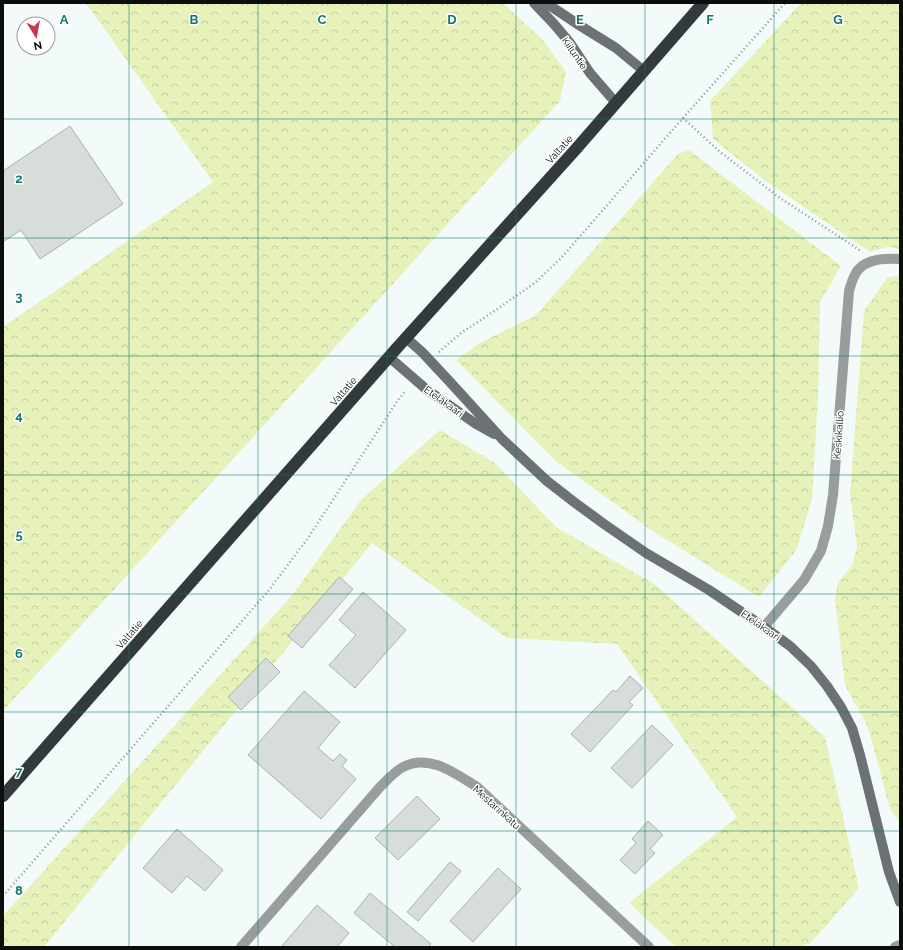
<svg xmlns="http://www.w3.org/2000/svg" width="903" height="950" viewBox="0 0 903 950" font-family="Raleway,sans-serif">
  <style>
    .forest { fill: url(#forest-crowns) }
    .building { fill: #d7ddd8; stroke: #acb2ad }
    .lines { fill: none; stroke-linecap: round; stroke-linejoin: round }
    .path { stroke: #8d9492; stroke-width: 2.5; stroke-dasharray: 1 3; stroke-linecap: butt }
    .street { stroke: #999d9e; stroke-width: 10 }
    .secondary { stroke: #6c7173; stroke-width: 10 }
    .highway { stroke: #333a3c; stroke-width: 12 }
    .grid { fill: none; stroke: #0f766e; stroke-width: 1; stroke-opacity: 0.55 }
    .labels { text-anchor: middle; stroke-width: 3; stroke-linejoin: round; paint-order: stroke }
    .street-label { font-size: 10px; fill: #0b0e0d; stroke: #fff }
    .grid-label { font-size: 13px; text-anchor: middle; font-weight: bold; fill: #0f766e; stroke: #fff; stroke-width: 3; stroke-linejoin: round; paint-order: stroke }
  </style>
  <defs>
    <pattern id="forest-crowns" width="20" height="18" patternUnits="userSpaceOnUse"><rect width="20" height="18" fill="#e6f2b9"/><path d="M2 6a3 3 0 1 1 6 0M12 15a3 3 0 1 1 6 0" fill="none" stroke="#c4ce9e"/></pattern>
  </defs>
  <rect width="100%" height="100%" fill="#f2fbf9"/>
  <path class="forest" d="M86,3H503L543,40L566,72L560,101L3,711V327L213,182Z
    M801,3H900V249L887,247L870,252L767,182L713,139L710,101Z
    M689,150L841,266L820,302L818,397L812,499L797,549L759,597L654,532L557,462L456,360L480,343L536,315L678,154Z
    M900,275V823L890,809L868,727L845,685L835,599L838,582L852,566L857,547L850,495L864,311L887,278Z
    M440,430L495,463L556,527L656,585L825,737L859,888L811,943L799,947H676L629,903L737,817L617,644L507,638L372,543L44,947H3V916L294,593L361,500Z"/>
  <path class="building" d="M70,126L123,204L40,259L21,230L3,242V171Z
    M339,577L353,589L302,648L288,636Z
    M363,592L406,630L355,688L329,665L356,635L339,620Z
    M266,658L280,672L241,710L228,697Z
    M630,676L643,688L629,702L633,705L590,752L571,734L613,690L616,692Z
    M304,691L340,722L318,748L333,761L340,754L347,760L342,766L356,779L321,819L248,755Z
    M652,725L673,745L632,788L611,768Z
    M417,796L440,819L398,860L375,838Z
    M648,821L663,835L650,849L655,853L635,874L620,860L636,843L632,839Z
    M177,829L223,870L205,891L187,876L172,893L143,868Z
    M450,862L461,871L418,921L407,912Z
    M498,868L521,889L473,942L450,921Z
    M370,893L431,944L428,947H395L354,913Z
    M317,905L349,933L337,947H281Z"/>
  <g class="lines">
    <path class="path" d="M683,118L720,152L780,198L861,251
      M439,352L461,333L496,310L536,282L562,257L683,118L785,3
      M3,896L269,590L308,538L398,400L406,390"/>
    <path class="street" d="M764,627L804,580L821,551L828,526L833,495L849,291C851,284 853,276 858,270C867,259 886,258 900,259
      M241,947L380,787C387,780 394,772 403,767C429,753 456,774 477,787L649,947
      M895,947L900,945"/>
    <path class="secondary" d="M534,3L554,24L570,43L590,73L616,103
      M546,3L579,25L616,48L644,71
      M406,338L422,352L450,382L502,439L547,481L574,502L604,524L646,553L709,590L764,627L790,646L811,666L827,686L841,707L852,728L860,755L889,872L900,902
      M389,357L426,389L476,424L494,434"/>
    <path class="highway" d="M3,796L396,349L576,149L703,3"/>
  </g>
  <path class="grid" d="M129,3V947M258,3V947M387,3V947M516,3V947M645,3V947M774,3V947M3,119H900M3,238H900M3,356H900M3,475H900M3,594H900M3,712H900M3,831H900"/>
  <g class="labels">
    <g class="street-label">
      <text transform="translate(575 53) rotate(55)" y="4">Kiiluntie</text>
      <text transform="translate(559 149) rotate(-48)" y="4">Valtatie</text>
      <text transform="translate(343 391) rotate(-49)" y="4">Valtatie</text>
      <text transform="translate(444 401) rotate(36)" y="4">Eteläkaari</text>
      <text transform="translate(838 435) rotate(-86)" y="4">Keskikallio</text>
      <text transform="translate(761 625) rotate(35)" y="4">Eteläkaari</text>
      <text transform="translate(129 634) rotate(-49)" y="4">Valtatie</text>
      <text transform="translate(497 807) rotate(42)" y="4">Mestarinkatu</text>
    </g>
  </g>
  <g class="grid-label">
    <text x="64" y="24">A</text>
    <text x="194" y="24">B</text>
    <text x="322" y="24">C</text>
    <text x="452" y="24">D</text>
    <text x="580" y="24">E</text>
    <text x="710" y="24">F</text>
    <text x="838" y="24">G</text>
    <text x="19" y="183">2</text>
    <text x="19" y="301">3</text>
    <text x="19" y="420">4</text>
    <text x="19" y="539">5</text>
    <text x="19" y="658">6</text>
    <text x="19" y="776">7</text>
    <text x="19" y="895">8</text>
  </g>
  <rect width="903" height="950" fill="none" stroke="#0b0e0d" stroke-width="8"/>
  <g transform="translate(36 36) rotate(169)"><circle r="19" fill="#ffffff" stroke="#9d9f9e"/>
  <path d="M0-3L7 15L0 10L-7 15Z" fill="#c7374d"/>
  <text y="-6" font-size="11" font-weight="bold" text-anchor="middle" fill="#0b0e0d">N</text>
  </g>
</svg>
